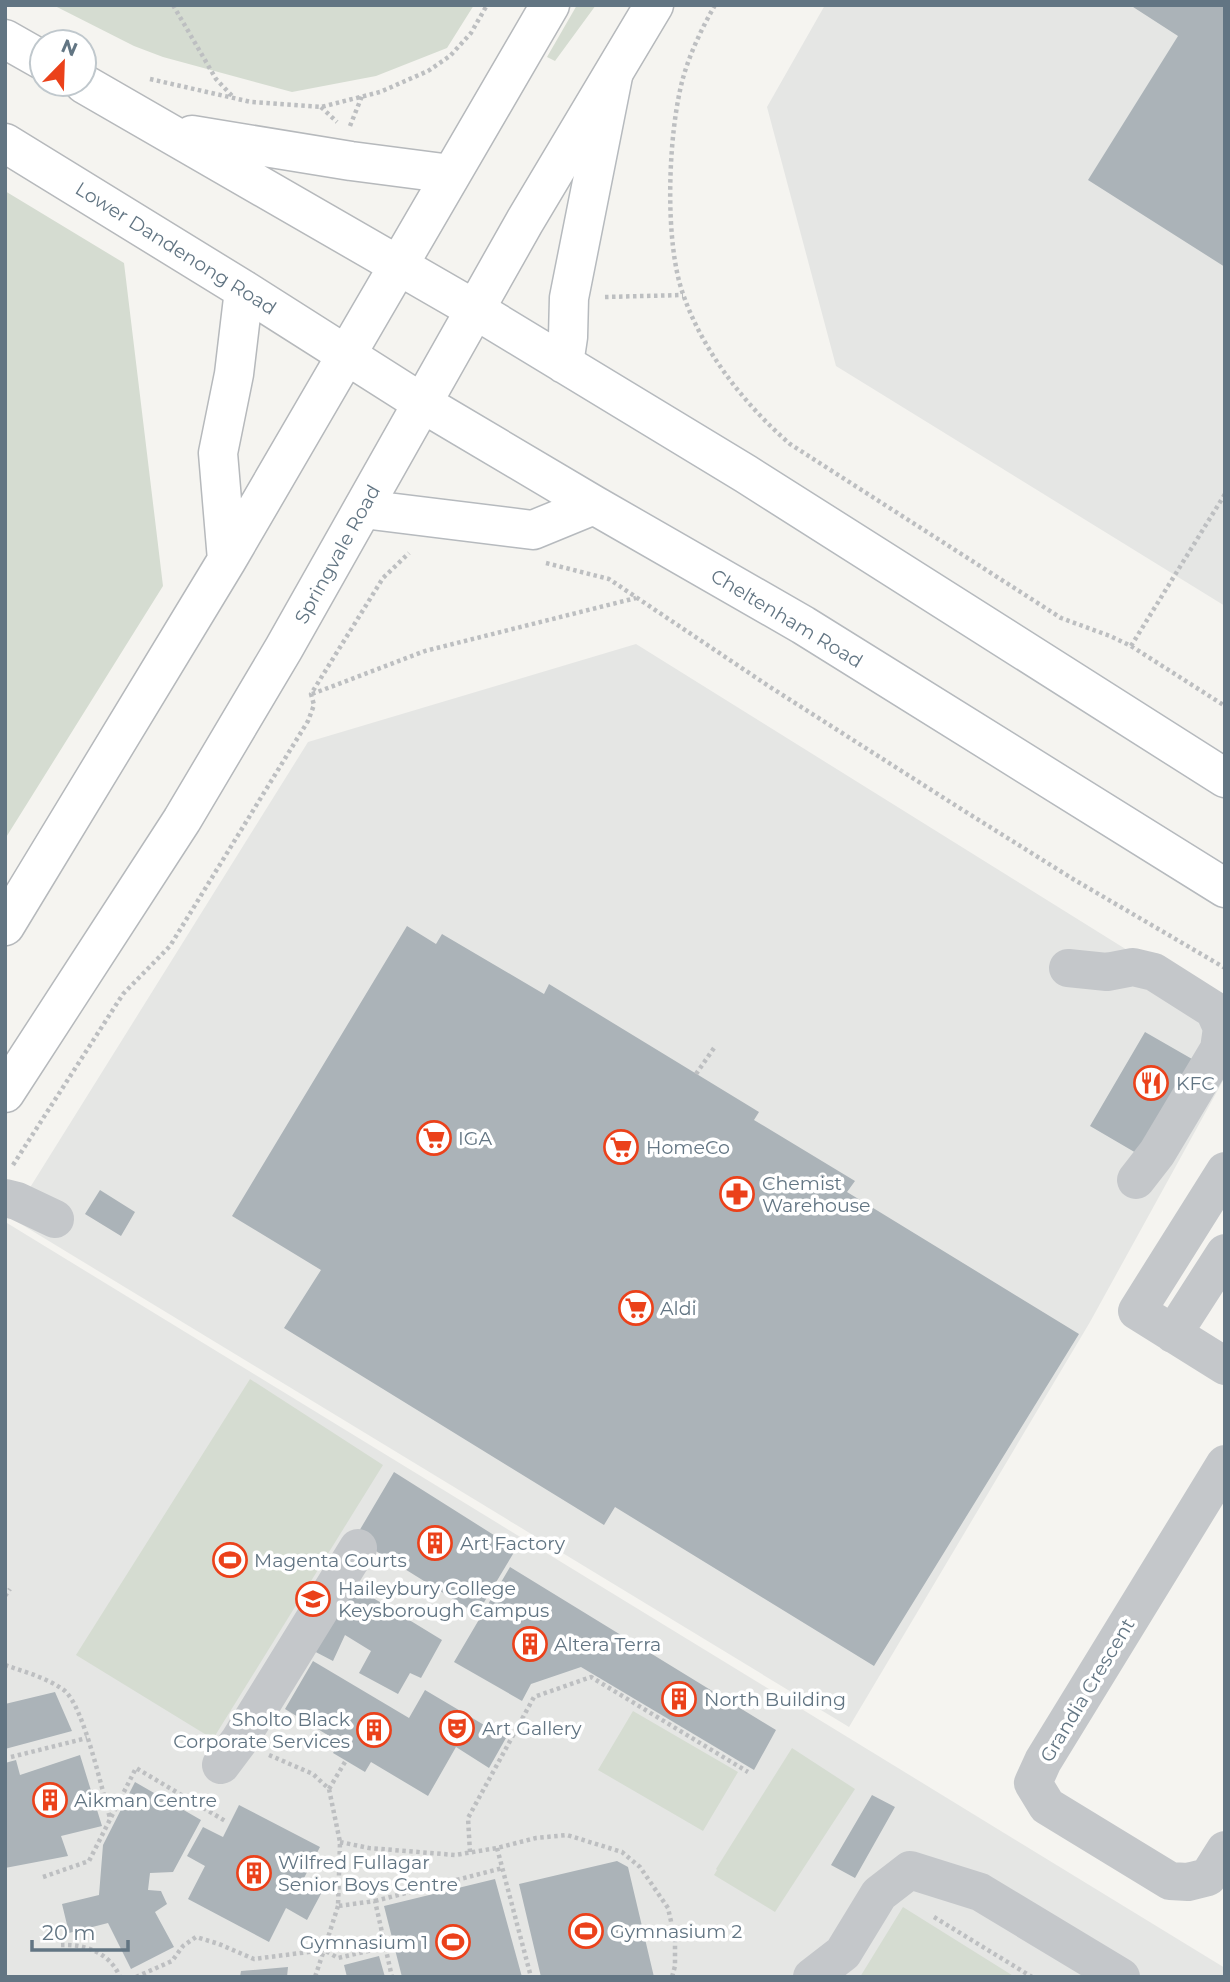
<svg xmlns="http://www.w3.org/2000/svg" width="1230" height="1982" viewBox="0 0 1230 1982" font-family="Montserrat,sans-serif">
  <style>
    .built { fill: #e5e6e4 }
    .green { fill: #d5dcd1 }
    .building { fill: #abb3b8 }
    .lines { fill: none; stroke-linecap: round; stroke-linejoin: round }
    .major-casing { stroke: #b6babe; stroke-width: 41 }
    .highway-casing { stroke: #b6b9bc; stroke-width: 41 }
    .path { stroke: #bdbfc1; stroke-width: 4.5; stroke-dasharray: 3.5 3.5; stroke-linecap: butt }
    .minor { stroke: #c4c7ca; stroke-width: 38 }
    .major { stroke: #fff; stroke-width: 38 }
    .highway { stroke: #fff; stroke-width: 38 }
    .labels { text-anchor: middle; stroke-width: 7; stroke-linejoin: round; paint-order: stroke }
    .street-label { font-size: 19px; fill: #627583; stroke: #fff }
    .poi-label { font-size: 19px; fill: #627583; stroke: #fff; text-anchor: start }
  </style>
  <rect width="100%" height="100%" fill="#f5f4f0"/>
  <path class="built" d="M825,5H1225V606L836,366L767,107Z
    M636,644L1225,1011V1077L1090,1322L849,1727L11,1218L308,742Z
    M7,1223L1225,1968V1977H5V1229Z"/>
  <path class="green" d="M53,5H474L447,48L376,76L292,92L163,57L134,46Z
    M577,5H596L555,61L547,57Z
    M5,191L124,263L163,586L5,839Z
    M250,1379L383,1465L213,1739L76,1655Z
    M633,1711L738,1772L703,1831L598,1770Z
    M792,1748L855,1789L775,1912L714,1875L717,1870L716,1869Z
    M903,1907L1015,1977H860Z"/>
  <path class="building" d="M1130,5H1225V267L1088,180L1178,36Z
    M407,926L436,944L442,934L544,994L549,984L759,1112L754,1120L855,1181L847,1192L1079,1334L874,1666L615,1507L604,1525L284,1328L321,1270L232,1216Z
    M1145,1032L1199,1063L1143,1157L1090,1126Z
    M100,1190L135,1212L121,1236L85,1214Z
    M394,1472L516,1549L477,1614L355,1538Z
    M510,1567L776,1730L754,1770L581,1667L531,1684L522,1701L454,1662Z
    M347,1582L442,1640L421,1678L410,1673L398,1694L359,1673L371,1651L345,1635L333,1661L308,1648Z
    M313,1661L409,1718L425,1690L506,1738L489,1768L456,1747L428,1796L371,1762L365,1772L333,1753L339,1742L285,1709Z
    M55,1692L72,1731L5,1749V1704Z
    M80,1755L102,1826L61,1836L68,1856L5,1868V1763L16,1760L20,1775Z
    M135,1782L201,1820L173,1872L150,1873L148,1890L161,1891L167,1904L155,1912L174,1947L131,1969L108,1923L69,1933L62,1904L99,1895L103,1845Z
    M872,1795L895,1807L855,1878L831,1865Z
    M239,1805L320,1847L303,1880L323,1890L307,1920L286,1908L269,1942L188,1899L205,1866L187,1856L203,1827L223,1837Z
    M617,1861L628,1867L654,1977H541L519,1884Z
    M495,1879L522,1977H402L384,1906Z
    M379,1956L385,1977H347L344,1965Z
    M288,1967L287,1977H240L241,1971Z"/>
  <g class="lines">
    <g class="major-casing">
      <path id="major" d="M474,309L746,474L1225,778
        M564,364L568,337L569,298L613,76
        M422,403L594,505L803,625L1225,888
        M363,509L533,530L594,505"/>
    </g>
    <g class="highway-casing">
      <path id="highway" d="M5,39L42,60
        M84,84L474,309
        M192,135L351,161L451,174
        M5,143L244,290L422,403
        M227,560L218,453L234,374L244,290
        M5,926L227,560L550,5
        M5,1093L182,820L284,648L525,221L654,5"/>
    </g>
    <path class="path" d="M173,5L216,79L234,98
      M715,5C702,28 690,53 683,78C668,133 664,241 683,294C703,352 745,405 790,444L1061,618L1110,636L1131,646L1225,706
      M69,36L80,42
      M150,79L251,102L321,107L380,92L428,71L450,56L471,33L487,5
      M321,107L337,122
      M350,126L362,96
      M605,297L683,295
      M546,563L609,579L770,687L958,807L1073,879L1225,968
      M1131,646L1225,494
      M312,694L425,651L636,598
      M696,1074L714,1048
      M13,1165L123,994L170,946L308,721L314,705L311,694L383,578L409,553
      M5,1596L10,1589
      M5,1665C25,1672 48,1678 65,1691C84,1708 102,1790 110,1818
      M269,1755L313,1774L329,1789L340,1842L338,1906L375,1901L392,1977
      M11,1757L87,1738
      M329,1789L345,1762
      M340,1842L369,1848L455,1855L497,1848L536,1838L567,1835L622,1852L640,1867L668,1908L675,1939V1966L672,1977
      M497,1848L531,1977
      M470,1852L468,1818L534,1697L591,1677L748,1772
      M43,1877L89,1861L136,1768L227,1822
      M375,1901L503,1868
      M338,1906L324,1950L338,1958L385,1947
      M934,1917L1032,1977
      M61,1945C86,1944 110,1953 120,1977
      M136,1977L172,1961L183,1946L196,1937L219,1944L254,1959L324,1950L315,1977"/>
    <path class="minor" d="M1068,968L1107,972L1133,967L1154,972L1214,1010L1222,1028L1219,1049L1157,1153L1136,1180
      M1225,1171L1137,1311L1225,1366
      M5,1198L17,1201L55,1219
      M1173,1334L1225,1253
      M1225,1464L1043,1761L1033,1783L1047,1806L1170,1881L1188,1882L1208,1877L1225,1850
      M221,1765L239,1741L358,1548
      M812,1977L843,1953L879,1894L910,1870L980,1892L1121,1977"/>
    <use href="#major" class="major"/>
    <use href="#highway" class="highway"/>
  </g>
  <defs>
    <g id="restaurant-ring" transform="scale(1.75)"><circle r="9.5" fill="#fff" stroke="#eb411a" stroke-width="1.5"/><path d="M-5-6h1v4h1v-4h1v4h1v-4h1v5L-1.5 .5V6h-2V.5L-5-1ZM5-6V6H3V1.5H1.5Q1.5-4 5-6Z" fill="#eb411a"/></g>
    <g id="supermarket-ring" transform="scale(1.75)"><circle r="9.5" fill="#fff" stroke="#eb411a" stroke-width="1.5"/><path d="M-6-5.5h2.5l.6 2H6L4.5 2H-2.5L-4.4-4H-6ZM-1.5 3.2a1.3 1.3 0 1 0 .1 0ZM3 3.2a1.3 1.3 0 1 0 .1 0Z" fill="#eb411a"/></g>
    <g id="pharmacy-ring" transform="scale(1.75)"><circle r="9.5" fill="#fff" stroke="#eb411a" stroke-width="1.5"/><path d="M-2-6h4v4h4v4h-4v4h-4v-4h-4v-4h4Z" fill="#eb411a"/></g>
    <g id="building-ring" transform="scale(1.75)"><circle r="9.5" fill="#fff" stroke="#eb411a" stroke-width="1.5"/><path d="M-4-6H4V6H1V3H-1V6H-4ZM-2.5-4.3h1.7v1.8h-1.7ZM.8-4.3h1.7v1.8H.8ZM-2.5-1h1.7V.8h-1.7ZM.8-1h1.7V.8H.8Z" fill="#eb411a"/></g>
    <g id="stadium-ring" transform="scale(1.75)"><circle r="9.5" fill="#fff" stroke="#eb411a" stroke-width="1.5"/><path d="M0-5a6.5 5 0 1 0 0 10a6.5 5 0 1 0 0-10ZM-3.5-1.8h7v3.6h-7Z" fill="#eb411a"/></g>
    <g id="school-ring" transform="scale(1.75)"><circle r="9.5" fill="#fff" stroke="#eb411a" stroke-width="1.5"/><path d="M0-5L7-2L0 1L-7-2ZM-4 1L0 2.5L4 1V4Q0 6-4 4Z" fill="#eb411a"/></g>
    <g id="theatre-ring" transform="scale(1.75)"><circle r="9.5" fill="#fff" stroke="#eb411a" stroke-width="1.5"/><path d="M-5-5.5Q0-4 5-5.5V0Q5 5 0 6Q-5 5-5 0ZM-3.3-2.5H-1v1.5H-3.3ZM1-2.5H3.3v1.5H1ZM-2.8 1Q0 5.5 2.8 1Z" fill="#eb411a"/></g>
  </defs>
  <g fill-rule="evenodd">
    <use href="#restaurant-ring" x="1151" y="1083"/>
    <use href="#supermarket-ring" x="434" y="1138"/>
    <use href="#supermarket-ring" x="621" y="1147"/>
    <use href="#pharmacy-ring" x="737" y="1194"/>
    <use href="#supermarket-ring" x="636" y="1308"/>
    <use href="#building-ring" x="435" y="1543"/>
    <use href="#stadium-ring" x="230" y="1560"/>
    <use href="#school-ring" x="313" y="1599"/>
    <use href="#building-ring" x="530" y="1644"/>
    <use href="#building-ring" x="679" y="1699"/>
    <use href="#theatre-ring" x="457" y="1728"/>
    <use href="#building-ring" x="374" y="1730"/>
    <use href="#building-ring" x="50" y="1800"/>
    <use href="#building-ring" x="254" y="1873"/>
    <use href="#stadium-ring" x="586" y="1931"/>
    <use href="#stadium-ring" x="453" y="1942"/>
  </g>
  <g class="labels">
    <g class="street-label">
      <text transform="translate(176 248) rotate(32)" y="7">Lower Dandenong Road</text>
      <text transform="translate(337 554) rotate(-61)" y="7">Springvale Road</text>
      <text transform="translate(787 618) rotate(31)" y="7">Cheltenham Road</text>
      <text transform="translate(1087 1690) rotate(-59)" y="7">Grandia Crescent</text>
    </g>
    <g class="poi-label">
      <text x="1176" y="1090">KFC</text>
      <text x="458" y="1145">IGA</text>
      <text x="646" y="1154">HomeCo</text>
      <text x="762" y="1190">Chemist<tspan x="762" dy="22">Warehouse</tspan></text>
      <text x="660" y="1315">Aldi</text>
      <text x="460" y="1550">Art Factory</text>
      <text x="254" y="1567">Magenta Courts</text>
      <text x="338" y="1595">Haileybury College<tspan x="338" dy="22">Keysborough Campus</tspan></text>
      <text x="554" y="1651">Altera Terra</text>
      <text x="704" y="1706">North Building</text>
      <text x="350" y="1726" text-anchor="end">Sholto Black<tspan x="350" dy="22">Corporate Services</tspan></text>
      <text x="482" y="1735">Art Gallery</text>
      <text x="74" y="1807">Aikman Centre</text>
      <text x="278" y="1869">Wilfred Fullagar<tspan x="278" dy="22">Senior Boys Centre</tspan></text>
      <text x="610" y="1938">Gymnasium 2</text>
      <text x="428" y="1949" text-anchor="end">Gymnasium 1</text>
    </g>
  </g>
  <rect width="1230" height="1982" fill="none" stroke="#627583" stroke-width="14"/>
  <g transform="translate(63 63) rotate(23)"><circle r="33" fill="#ffffff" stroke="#c0c8cd" stroke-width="2"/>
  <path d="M0-5L12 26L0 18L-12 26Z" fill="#eb411a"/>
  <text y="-10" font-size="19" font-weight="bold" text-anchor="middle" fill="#627583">N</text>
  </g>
  <path d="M32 1940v10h96v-10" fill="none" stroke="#627583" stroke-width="3.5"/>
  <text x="42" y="1940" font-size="21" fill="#627583" stroke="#ffffff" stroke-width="5" paint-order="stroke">20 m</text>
</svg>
